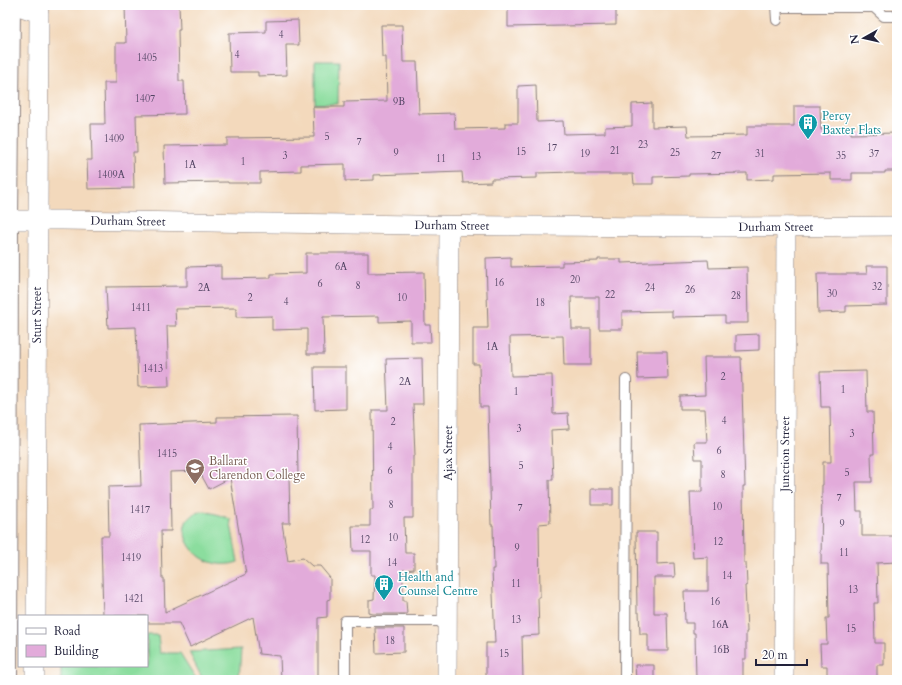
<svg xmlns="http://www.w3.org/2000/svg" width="902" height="685" viewBox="0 0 902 685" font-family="Cardo,serif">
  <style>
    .grass { fill: #8bdd9e; stroke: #56806c }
    .building { fill: #e2abda; fill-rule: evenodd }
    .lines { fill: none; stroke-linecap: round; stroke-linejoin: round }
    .lane-casing { stroke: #8a7e7c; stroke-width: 12 }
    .street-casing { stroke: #8a7e7c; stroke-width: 20 }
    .secondary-casing { stroke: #8a7e7c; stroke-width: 24 }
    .lane { stroke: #fff; stroke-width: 10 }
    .street { stroke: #fff; stroke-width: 19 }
    .secondary { stroke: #fff; stroke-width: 22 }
    .labels { text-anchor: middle; stroke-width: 3; stroke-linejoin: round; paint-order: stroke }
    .number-label { font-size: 10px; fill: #524463 }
    .culture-label { font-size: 12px; fill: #0d838f; stroke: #fff; text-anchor: start }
    .street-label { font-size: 12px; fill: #22223b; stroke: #fff }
    .education-label { font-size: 12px; fill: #785e54; stroke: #fff; text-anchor: start }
  </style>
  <rect width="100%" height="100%" fill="#fff"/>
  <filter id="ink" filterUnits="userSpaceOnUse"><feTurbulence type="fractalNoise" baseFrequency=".025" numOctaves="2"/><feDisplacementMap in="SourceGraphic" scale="8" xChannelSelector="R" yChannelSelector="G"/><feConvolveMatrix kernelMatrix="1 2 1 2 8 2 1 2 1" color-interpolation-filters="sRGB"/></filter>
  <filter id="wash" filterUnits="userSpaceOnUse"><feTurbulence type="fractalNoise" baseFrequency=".012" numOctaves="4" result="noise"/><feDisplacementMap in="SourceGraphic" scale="16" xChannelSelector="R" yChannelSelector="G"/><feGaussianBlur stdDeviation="0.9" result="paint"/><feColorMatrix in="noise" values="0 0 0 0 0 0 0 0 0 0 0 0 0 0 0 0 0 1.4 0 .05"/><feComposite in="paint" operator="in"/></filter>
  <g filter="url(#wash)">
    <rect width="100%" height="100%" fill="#f3d9bc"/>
    <path class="grass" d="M315,61H339L338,104H315Z
      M203,511L220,515L230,519L238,562C194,577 163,518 203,511Z
      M147,635H158L160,653H180L197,680H61V666H147Z
      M241,649L239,680H204L201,676L189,652Z"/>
    <g id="blocks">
      <path class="building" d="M125,5H179L180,30H178L179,81H184L185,114L136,115L137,152H133L134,188L88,189L87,160H92L91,124H105L104,83H116V43H126Z
        M508,5H616V25L508,27Z
        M298,20L299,45H286L287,75L258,76V72H230L229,33L266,32V21Z
        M381,25H402L403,62H417L419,114L454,113L455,129L505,128V123H518V86L536,85L537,122L563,121L564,134L605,133V127L632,126V104L652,103V127L687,126L688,136L747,135V126H794V106H820L821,130H851V134L897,133V171H885V173H852V180H831V173L774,174V179L747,180V173L689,174V176L653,177V184H634L633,174H574V172L537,173V178L491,179V182L463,183L462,172L374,175V180L345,181V164L301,165V171L260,172V183H228V182L165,183L164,146L227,145V138L314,137L313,107H344V102L387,101L386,57H382Z
        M306,253H368V273L424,272L425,325H430L431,342H411V321L379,322V316L323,317L324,354H307V329L272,330V316L236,317V308L175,309L176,326H167L169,386L138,387L136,327L108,328L106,287L187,286V267L221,266V279L271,278V274L306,273Z
        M511,257V267L562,266V262L598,261V259H621V263L708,260L709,268L747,267L748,323H725V316L672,317V311L622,312V329H599V297H571L572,329H591V365H564L563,336L510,337L511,376L552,375L553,414L568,413L569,429L551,430L553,480H549L550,523L539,524L540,597H538L539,635L522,636L523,680H486V643H495L492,569H494L493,525H491L488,407H480L479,364H473V328H488L486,258Z
        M866,266H887V305L846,306V312L818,313L817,274H867Z
        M759,334V350L736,351V335Z
        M637,351H667L668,378L638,379Z
        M704,357H741L745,486H743L744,563H746L747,585L745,586L747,632H746V659H743V680H696L695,633H693V623H685L684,591H708V557L693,558L690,492H702V459H695L694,442H707L705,409H680V396L705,395Z
        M422,358L423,404H413L415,456H413V518H404L405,553H414V569L403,570V601H406L407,614H373L369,613V600L374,599L375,575H371V551H353L352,526H370V510H373L372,410H388L386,359Z
        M314,367H346V409L315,410Z
        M866,371L867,412H873L874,454H871L872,482H856L857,511H862V536H897V562L877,563L878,603H874L875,643H884V665H877V680H827V666H821L820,644H827L826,618H829L828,564H821L822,485H823V462H831L830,407H821L820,372Z
        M297,416L298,476H289L290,523H282L288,561L303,558L312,566H320L330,578V599L327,600V617L318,618V680H281L280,656L259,654L253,617L190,647L179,623H147V616H103L101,536H109L108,487L141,486L139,425L217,422V417ZM199,471L209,489L230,478L246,574L165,612L164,578H162L161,531H171L170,472Z
        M591,489H613V505H591Z
        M636,532H657V564L674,563L675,577H654V613H667L668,651H648V634H640L639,612H637Z
        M375,628H404V652L376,653Z
        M635,665H654V680H636Z"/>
    </g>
  </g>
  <g filter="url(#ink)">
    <use href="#blocks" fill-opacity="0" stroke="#8a7e7c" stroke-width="1"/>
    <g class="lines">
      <g class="lane-casing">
        <path id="lane" d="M776,5L777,20
          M776,7H874L884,16H897
          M345,676V621H447
          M625,680L626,380"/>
      </g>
      <g class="street-casing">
        <g id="street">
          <path d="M16,5L39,13L36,616"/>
          <path id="s1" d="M7,220H62C341,224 619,229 897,226"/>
          <path d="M35,680V666"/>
          <path id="s2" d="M447,680L449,226"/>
          <path id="s3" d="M784,680L786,227"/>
        </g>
      </g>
      <g class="secondary-casing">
        <path id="secondary" d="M6,680L7,220L9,5"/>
      </g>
      <use href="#lane" class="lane"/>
      <use href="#street" class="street"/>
      <use href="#secondary" class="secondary"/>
    </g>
  </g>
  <defs>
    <g id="building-pin" transform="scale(1)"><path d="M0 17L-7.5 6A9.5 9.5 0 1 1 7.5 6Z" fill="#0f9aa8" stroke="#fff"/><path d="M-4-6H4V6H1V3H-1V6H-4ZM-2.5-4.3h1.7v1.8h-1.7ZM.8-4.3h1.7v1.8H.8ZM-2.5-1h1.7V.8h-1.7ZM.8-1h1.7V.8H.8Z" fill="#fff"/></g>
    <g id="school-pin" transform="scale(1)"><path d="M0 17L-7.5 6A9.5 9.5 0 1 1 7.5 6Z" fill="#8d6e63" stroke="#fff"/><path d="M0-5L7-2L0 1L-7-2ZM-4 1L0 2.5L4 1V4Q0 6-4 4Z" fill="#fff"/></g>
  </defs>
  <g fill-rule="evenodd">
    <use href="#building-pin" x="808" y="123"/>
    <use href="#school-pin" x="195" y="468"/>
    <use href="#building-pin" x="384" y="584"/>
  </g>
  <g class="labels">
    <g class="number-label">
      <text x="281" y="38">4</text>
      <text x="237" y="58">4</text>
      <text x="147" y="61">1405</text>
      <text x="145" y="102">1407</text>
      <text x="399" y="105">9B</text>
      <text x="327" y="140">5</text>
      <text x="114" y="142">1409</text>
      <text x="359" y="145">7</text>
      <text x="643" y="148">23</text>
      <text x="552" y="151">17</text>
      <text x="615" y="154">21</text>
      <text x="521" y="155">15</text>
      <text x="396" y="156">9</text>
      <text x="675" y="156">25</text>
      <text x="585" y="157">19</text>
      <text x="760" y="157">31</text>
      <text x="874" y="157">37</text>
      <text x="285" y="159">3</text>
      <text x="716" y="159">27</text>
      <text x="841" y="159">35</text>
      <text x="476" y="160">13</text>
      <text x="441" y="162">11</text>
      <text x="243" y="165">1</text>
      <text x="190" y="168">1A</text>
      <text x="111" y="178">1409A</text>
      <text x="341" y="270">6A</text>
      <text x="575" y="283">20</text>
      <text x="499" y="286">16</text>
      <text x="320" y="287">6</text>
      <text x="358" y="289">8</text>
      <text x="877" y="290">32</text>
      <text x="204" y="291">2A</text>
      <text x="650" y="291">24</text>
      <text x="690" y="293">26</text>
      <text x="832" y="297">30</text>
      <text x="610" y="298">22</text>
      <text x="736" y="299">28</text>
      <text x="250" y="301">2</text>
      <text x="402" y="301">10</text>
      <text x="286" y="305">4</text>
      <text x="540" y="306">18</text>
      <text x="141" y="311">1411</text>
      <text x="492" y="350">1A</text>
      <text x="153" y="372">1413</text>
      <text x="723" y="380">2</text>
      <text x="405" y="385">2A</text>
      <text x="843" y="393">1</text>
      <text x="516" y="395">1</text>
      <text x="724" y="424">4</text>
      <text x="393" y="425">2</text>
      <text x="519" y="432">3</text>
      <text x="852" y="437">3</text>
      <text x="390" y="450">4</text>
      <text x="719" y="454">6</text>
      <text x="167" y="457">1415</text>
      <text x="521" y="469">5</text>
      <text x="390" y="474">6</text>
      <text x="847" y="476">5</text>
      <text x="723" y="478">8</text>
      <text x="839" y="501">7</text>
      <text x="391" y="508">8</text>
      <text x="717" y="510">10</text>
      <text x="520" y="511">7</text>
      <text x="140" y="513">1417</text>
      <text x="842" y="527">9</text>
      <text x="393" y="541">10</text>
      <text x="365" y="543">12</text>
      <text x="718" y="545">12</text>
      <text x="517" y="551">9</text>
      <text x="844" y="556">11</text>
      <text x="131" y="561">1419</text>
      <text x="392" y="566">14</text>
      <text x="727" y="579">14</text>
      <text x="516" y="587">11</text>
      <text x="853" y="593">13</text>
      <text x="134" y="602">1421</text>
      <text x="715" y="605">16</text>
      <text x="516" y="623">13</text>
      <text x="720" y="628">16A</text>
      <text x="851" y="632">15</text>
      <text x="390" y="644">18</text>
      <text x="721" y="653">16B</text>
      <text x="504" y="657">15</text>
    </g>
    <g class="culture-label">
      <text x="822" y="120">Percy<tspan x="822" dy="14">Baxter Flats</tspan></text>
      <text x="398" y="581">Health and<tspan x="398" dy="14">Counsel Centre</tspan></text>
    </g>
    <g class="street-label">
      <text dy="4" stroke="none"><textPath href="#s1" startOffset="121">Durham Street</textPath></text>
      <text dy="4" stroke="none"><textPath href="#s1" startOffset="445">Durham Street</textPath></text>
      <text dy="4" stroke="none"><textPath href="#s1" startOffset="769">Durham Street</textPath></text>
      <text transform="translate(37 315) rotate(-90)" y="4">Sturt Street</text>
      <text dy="4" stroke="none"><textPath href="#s2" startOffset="227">Ajax Street</textPath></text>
      <text dy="4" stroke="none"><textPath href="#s3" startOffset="226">Junction Street</textPath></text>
    </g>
    <g class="education-label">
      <text x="209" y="465">Ballarat<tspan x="209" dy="14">Clarendon College</tspan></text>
    </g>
  </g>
  <rect width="902" height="685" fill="none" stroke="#fff" stroke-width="20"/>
  <rect x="18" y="615" width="130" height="52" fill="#ffffff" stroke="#a7a7b1"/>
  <rect x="26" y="628" width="20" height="6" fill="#ffffff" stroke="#a7a7b1"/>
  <text x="54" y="635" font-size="12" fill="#22223b">Road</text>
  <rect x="26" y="645" width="20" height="12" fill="#e2abda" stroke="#a7a7b1"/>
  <text x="54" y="655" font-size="12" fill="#22223b">Building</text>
  <g transform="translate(864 38) rotate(262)" stroke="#ffffff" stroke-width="3" paint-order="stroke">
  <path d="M0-3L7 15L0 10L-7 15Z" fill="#22223b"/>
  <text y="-6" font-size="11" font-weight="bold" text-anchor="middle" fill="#22223b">N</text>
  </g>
  <path d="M756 659v6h51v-6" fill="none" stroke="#22223b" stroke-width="2"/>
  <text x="762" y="659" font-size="12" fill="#22223b" stroke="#ffffff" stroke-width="3" paint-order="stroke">20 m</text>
</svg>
